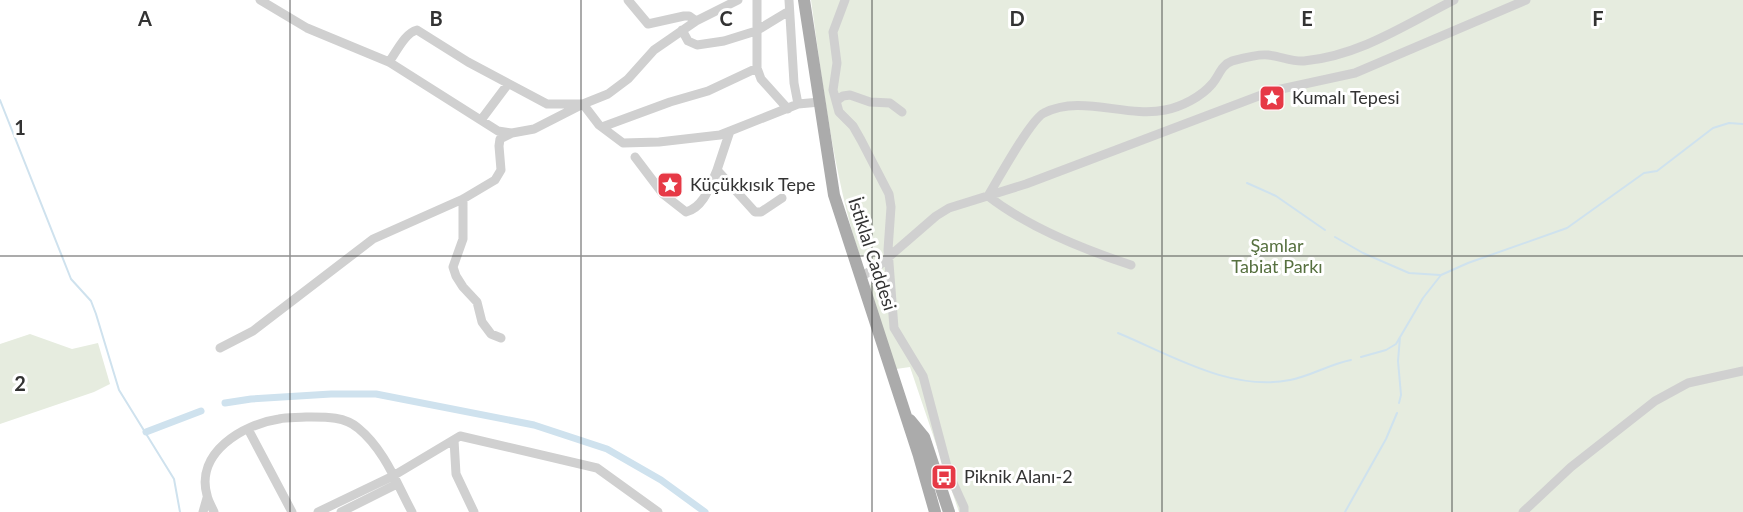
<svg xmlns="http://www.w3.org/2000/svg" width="1743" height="512" viewBox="0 0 1743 512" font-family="Lato,sans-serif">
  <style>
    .green { fill: #e6ecdf }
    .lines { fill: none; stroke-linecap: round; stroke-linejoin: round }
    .stream { stroke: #cfe2ee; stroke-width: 2 }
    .canal { stroke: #cfe2ee; stroke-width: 7 }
    .minor { stroke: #d0d0d0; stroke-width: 9 }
    .major { stroke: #ababab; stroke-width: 12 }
    .grid { fill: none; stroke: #333; stroke-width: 1.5; stroke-opacity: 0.55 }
    .labels { text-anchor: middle; stroke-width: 6; stroke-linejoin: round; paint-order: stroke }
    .poi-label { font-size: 18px; fill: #333; stroke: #fff; text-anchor: start }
    .park-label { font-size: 18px; fill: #56703f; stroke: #fff }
    .street-label { font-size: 18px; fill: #333; stroke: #fff }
    .grid-label { font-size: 20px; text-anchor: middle; font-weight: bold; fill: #333; stroke: #fff; stroke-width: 6; stroke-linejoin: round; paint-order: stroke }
  </style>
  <rect width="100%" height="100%" fill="#fff"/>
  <path class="green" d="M811,0H1743V512H959L910,367L896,369L869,287L877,275L874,261L859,254C833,172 823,85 811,0Z
    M30,334L72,349L98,343L110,384L94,392L0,424V344Z"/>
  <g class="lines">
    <path class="stream" d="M0,100L71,279L91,301L96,314L119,390L174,479L180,512
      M1247,183L1276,196L1325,230
      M1335,237L1363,253L1409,273L1440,275
      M1118,333C1171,355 1231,392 1290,380C1311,376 1330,364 1351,360
      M1361,357L1386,350L1396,344L1423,298L1441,275L1468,263L1567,228L1644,173L1657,171L1713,128L1729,123L1743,124
      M1399,403L1401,395L1398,361L1400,337
      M1345,512L1386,439L1397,413"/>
    <path class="canal" d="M225,403L251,399L331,394H376L534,425L607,449L661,480L705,512
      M146,432L201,411"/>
    <path class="minor" d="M260,0L307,28L389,62L498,131L512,133L534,129L583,104L608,94L628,79L654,50L696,21L738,0
      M628,0L648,24L684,16H689L696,21
      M757,0V68L761,79L788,109
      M789,0L794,83L798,104
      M845,0L833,32L837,63L833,90L839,112L853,126L861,140L889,194L891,207L888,250L894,328L923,376L949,474L964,507V512
      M682,30L688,41L697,45L724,41L756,31L789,11
      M389,62C397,51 405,33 417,30L468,62L547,104H583L599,125L623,143L659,142L720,135L798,104L820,102
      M836,101L843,96L850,95L870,102L890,103L902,112
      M481,120L508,84
      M602,127L670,102L708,91L757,68
      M730,131L717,170L755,212H761L782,198
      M635,157L663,194L686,212C704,207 710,186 717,170
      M463,199V239L453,267L456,276L463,287L477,302L482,322L491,334L501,338
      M1131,265C1082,249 1029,228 988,196C997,181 1031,119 1044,113C1081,94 1126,118 1165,110C1181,107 1201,97 1212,84C1219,76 1221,65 1232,61C1243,58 1257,54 1268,55C1280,56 1292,62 1304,61C1359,56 1405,25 1454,0
      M860,277L876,268L936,216L949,208L1026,184L1272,91L1355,73L1526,0
      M220,348L253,331L373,239L463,199L495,180L501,170L499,146L500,139L512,133
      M248,429L292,512
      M454,440L456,474L474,512
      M203,512L207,498
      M214,512C212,507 208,501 207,495C195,453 243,424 279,419C288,417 297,418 306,417C324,417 344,416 358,428C384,449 397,484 412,512
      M318,512L393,476L460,436L597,468L658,512
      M341,512L397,484
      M1523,512L1571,467L1655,401L1688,383L1743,371"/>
    <path class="major" d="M804,0L834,195L919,456L935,512
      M910,420L924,437L949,512"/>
  </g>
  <path class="grid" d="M290,0V512M581,0V512M872,0V512M1162,0V512M1452,0V512M0,256H1743"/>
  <defs>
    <g id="sight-square" transform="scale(1.35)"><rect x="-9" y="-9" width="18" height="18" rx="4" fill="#e63946" stroke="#fff"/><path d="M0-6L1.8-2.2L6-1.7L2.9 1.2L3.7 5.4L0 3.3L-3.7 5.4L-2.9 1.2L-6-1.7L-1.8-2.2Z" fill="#fff"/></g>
    <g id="bus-square" transform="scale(1.35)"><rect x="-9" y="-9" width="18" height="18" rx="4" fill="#e63946" stroke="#fff"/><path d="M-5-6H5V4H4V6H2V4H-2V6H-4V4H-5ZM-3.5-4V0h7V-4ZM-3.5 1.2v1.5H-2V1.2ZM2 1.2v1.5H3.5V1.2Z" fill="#fff"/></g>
  </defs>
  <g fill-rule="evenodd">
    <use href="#sight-square" x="1272" y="98"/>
    <use href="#sight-square" x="670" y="185"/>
    <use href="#bus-square" x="944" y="477"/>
  </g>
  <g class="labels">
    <g class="poi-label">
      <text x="1292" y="104">Kumalı Tepesi</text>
      <text x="690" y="191">Küçükkısık Tepe</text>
      <text x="964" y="483">Piknik Alanı-2</text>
    </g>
    <g class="park-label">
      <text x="1277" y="252">Şamlar<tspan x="1277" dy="21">Tabiat Parkı</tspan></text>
    </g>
    <g class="street-label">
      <text transform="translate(872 254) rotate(72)" y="6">İstiklal Caddesi</text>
    </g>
  </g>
  <g class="grid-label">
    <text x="145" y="26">A</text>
    <text x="436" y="26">B</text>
    <text x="726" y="26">C</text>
    <text x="1017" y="26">D</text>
    <text x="1307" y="26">E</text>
    <text x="1598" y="26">F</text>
    <text x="20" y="135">1</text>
    <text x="20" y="391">2</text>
  </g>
</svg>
